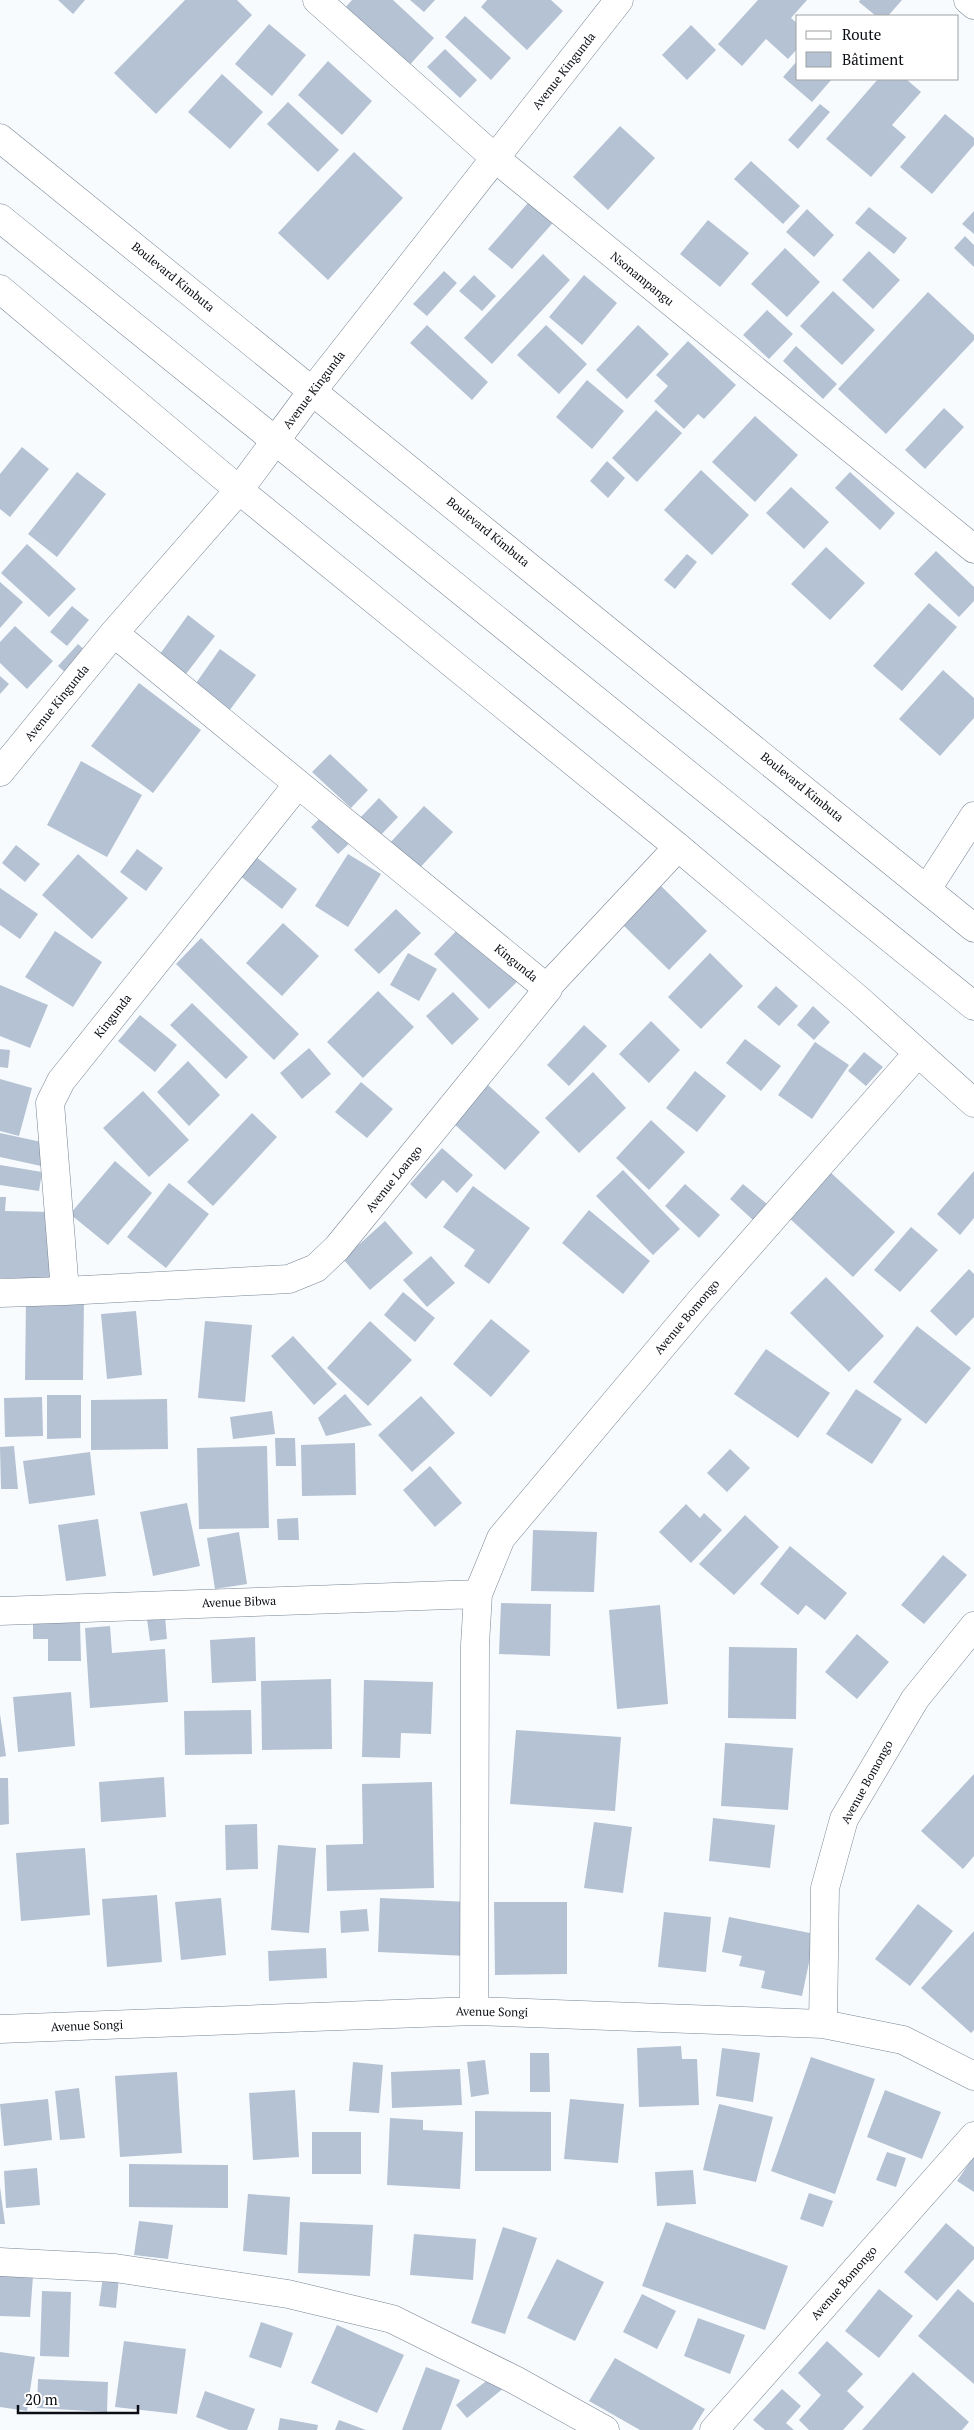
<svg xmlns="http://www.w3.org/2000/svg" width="974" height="2430" viewBox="0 0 974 2430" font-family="'PT Serif',serif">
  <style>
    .building { fill: #b4c2d3 }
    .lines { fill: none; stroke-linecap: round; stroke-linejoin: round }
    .minor-casing { stroke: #788594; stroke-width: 29 }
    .tertiary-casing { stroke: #788594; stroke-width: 29 }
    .minor { stroke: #fff; stroke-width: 28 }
    .tertiary { stroke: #fff; stroke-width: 28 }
    .labels { text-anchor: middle; stroke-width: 5; stroke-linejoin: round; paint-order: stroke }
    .street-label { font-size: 12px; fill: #0a0e14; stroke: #fff }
  </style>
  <rect width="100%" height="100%" fill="#f8fbfe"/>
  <path class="building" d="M58,0H85L73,14Z
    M185,0H237L252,15L156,114L114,73Z
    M352,0H393L434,38L406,69L343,10Z
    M410,0H435L424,12Z
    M487,0H551L563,11L527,50L481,7Z
    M758,0H807L791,18L798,24V48L788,59L766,39L742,66L718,44Z
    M860,0H902L888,16H876L859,2Z
    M465,16L511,58L491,80L445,37Z
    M269,24L306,55L272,96L235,64Z
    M691,25L716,50L687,80L662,55Z
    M445,49L477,80L460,98L427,67Z
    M798,60V79H832L812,102L783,77Z
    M328,61L372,101L342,135L298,95Z
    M222,74L263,112L230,149L188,112Z
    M878,79H906L921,92L892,125L906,137L871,177L826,139Z
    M288,102L339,150L318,172L267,124Z
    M820,104L830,112L798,149L788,140Z
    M945,114L974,138V145L932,194L900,167Z
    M620,126L655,158L608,210L573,177Z
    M354,152L403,198L328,280L278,233Z
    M751,161L800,206L783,224L734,179Z
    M534,196L558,217L512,269L488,249Z
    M869,207L907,238L894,254L855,223Z
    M807,209L834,235L814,257L786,232Z
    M974,211V234L962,224Z
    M708,220L749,253L720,287L680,254Z
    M965,236L974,245V267L954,248Z
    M785,248L820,282L787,317L751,284Z
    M869,251L900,280L873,309L842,280Z
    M543,254L570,280L492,364L464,338Z
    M444,271L457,283L427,316L413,304Z
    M474,275L496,296L482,311L459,291Z
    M584,275L617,303L582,345L549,317Z
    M833,291L875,330L842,365L800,326Z
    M928,292L974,335V340L886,434L838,389Z
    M767,310L793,334L769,359L743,335Z
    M427,325L488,382L472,400L410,343Z
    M546,325L587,364L559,394L517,355Z
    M638,325L669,354L627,399L596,370Z
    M688,341L736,385L704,419L698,414L684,429L654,401L668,386L656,375Z
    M796,346L837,384L823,399L783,361Z
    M587,380L624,411L592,449L556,417Z
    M944,408L964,427L925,469L905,450Z
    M656,410L682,433L637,482L612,458Z
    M755,416L798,455L755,502L712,462Z
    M22,447L49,469L10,517L0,509V474Z
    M607,461L625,478L608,498L590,481Z
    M701,470L749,515L712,555L664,510Z
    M77,472L106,494L57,557L28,534Z
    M850,472L895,513L880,530L835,488Z
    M791,487L829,522L804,549L766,513Z
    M27,544L76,589L49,617L1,573Z
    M826,547L865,583L830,620L791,584Z
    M936,551L974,587V601L959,617L914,574Z
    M687,554L697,562L675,589L664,580Z
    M0,582L23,602L0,628Z
    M929,603L957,627L902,691L873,666Z
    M72,606L89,620L67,646L50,632Z
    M188,615L215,636L186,674L160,654Z
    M15,626L53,661L27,689L0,663V642Z
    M78,644L87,652L67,674L58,666Z
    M220,649L256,675L229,711L194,686Z
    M943,670L974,698V718L940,756L899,719Z
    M0,676L9,684L0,694Z
    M139,683L201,730L153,793L91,746Z
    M330,754L368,790L351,808L312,772Z
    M81,761L142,795L107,857L47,825Z
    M379,798L398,817L379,837L359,819Z
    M424,806L453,832L416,872L388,845Z
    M325,813L352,841L338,854L311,827Z
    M16,845L40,864L25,882L2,863Z
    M137,849L163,868L146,891L120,872Z
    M250,852L297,889L282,909L234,871Z
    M78,854L128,898L92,939L42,895Z
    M348,854L381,874L348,927L315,906Z
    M661,886L707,931L669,970L623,925Z
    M0,888L38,914L20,939L0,925Z
    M396,909L421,933L379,974L354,950Z
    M283,923L319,956L282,996L246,963Z
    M462,925L518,981L489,1009L434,954Z
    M55,931L102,962L73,1007L25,977Z
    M201,938L299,1034L274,1060L176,964Z
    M408,953L437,969L419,1001L390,985Z
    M710,953L743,986L701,1029L668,997Z
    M0,985L48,1005L30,1048L0,1036Z
    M776,986L798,1006L779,1026L757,1007Z
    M378,991L414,1027L363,1078L327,1042Z
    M453,992L479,1019L452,1045L426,1016Z
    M192,1003L248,1057L226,1079L170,1025Z
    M813,1006L830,1022L814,1040L797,1025Z
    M140,1015L177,1045L155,1072L118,1041Z
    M651,1021L680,1050L649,1083L619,1054Z
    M584,1025L607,1046L569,1086L547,1065Z
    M745,1039L781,1066L761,1091L726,1063Z
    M815,1042L849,1065L812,1119L778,1095Z
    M309,1048L331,1074L302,1099L280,1073Z
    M0,1049L10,1050L8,1068L0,1067Z
    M864,1052L883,1067L866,1086L848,1071Z
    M188,1061L220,1095L189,1126L157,1092Z
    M695,1071L726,1096L697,1132L666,1108Z
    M593,1072L626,1108L579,1153L545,1118Z
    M0,1079L32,1088L19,1136L0,1131Z
    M361,1082L393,1109L367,1138L335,1112Z
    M488,1085L540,1132L505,1170L453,1123Z
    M143,1091L189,1140L149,1177L103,1128Z
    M252,1113L277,1137L213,1206L187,1182Z
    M651,1120L685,1152L649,1190L616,1158Z
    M0,1133L46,1143L41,1166L0,1157Z
    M442,1148L473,1175L457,1193L443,1180L426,1199L410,1184Z
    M115,1161L152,1193L108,1245L70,1214Z
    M0,1165L42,1172L39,1191L0,1185Z
    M623,1170L680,1229L653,1255L596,1196Z
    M829,1171L895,1232L853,1277L787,1216Z
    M974,1171V1218L960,1235L937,1214Z
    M169,1183L209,1214L166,1268L127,1237Z
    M685,1184L720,1215L699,1238L665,1206Z
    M743,1184L767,1204L753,1220L730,1199Z
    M473,1186L530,1228L489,1284L464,1266L475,1250L443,1227Z
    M0,1197H6L5,1211L54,1212L52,1278H0Z
    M589,1210L650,1261L623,1294L562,1243Z
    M385,1221L413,1253L370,1290L343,1259Z
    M911,1227L938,1250L900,1292L874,1270Z
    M431,1256L455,1283L427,1307L403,1280Z
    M969,1269L974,1274V1317L956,1336L930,1311Z
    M826,1277L884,1336L849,1372L790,1313Z
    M403,1292L435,1318L415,1342L384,1315Z
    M26,1297L84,1298L83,1380H25Z
    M136,1311L142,1375L107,1379L101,1314Z
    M491,1319L530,1351L491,1397L453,1364Z
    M205,1321L252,1325L245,1402L198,1398Z
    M370,1321L412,1360L368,1406L327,1368Z
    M917,1326L971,1368L926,1424L873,1382Z
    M293,1336L337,1384L314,1405L271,1356Z
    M766,1349L830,1393L798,1438L734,1394Z
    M856,1389L902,1419L872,1464L826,1434Z
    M345,1394L372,1425L326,1436L318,1418Z
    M47,1395H81V1438L47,1439Z
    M421,1396L455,1433L412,1472L378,1435Z
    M42,1397L43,1436L5,1437L4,1398Z
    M167,1399L168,1449L91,1450V1400Z
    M272,1411L275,1434L233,1439L230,1417Z
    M275,1438H295L296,1466H276Z
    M355,1443L356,1495L302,1496L301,1445Z
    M14,1446L18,1489H1L0,1447Z
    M267,1446L269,1528L199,1529L197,1448Z
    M730,1449L750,1468L727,1492L707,1473Z
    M90,1452L95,1495L29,1504L23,1461Z
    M430,1466L462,1503L435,1527L403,1490Z
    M187,1503L200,1566L153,1576L140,1512Z
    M686,1504L700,1518L704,1513L722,1530L691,1563L659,1532Z
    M745,1515L779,1547L734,1595L699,1564Z
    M298,1518L299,1540H278L277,1519Z
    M98,1519L106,1576L66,1581L58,1525Z
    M533,1530L597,1532L594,1592L531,1591Z
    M239,1532L247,1584L215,1589L207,1538Z
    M790,1546L847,1593L825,1620L806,1605L798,1615L760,1584Z
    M943,1555L967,1575L924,1624L901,1605Z
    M501,1603L551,1604L550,1656L499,1654Z
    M660,1605L668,1704L617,1709L609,1610Z
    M165,1617L167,1639L150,1641L147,1619Z
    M80,1620L81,1661H48V1639H33V1621Z
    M110,1626L112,1653L165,1649L168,1702L90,1708L85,1628Z
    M857,1634L889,1662L857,1699L825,1672Z
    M255,1637L256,1681L212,1683L210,1640Z
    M729,1647L797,1648L796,1719L728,1718Z
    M331,1679L332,1749L262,1750L261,1681Z
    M364,1680L433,1682L431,1734L401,1733L400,1758L362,1757Z
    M71,1692L75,1746L18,1752L13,1697Z
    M251,1710L252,1754L185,1755L184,1711Z
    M0,1714L6,1756L0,1757Z
    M516,1730L621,1737L615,1811L510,1804Z
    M725,1743L793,1748L788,1810L721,1806Z
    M974,1774V1856L963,1869L921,1831Z
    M164,1777L166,1817L101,1822L99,1782Z
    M0,1778H8L9,1824L0,1825Z
    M432,1782L434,1888L327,1891L326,1845L363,1844L362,1784Z
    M713,1818L775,1825L770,1868L709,1861Z
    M594,1822L632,1827L623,1893L584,1888Z
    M257,1824L258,1869L226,1870L225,1825Z
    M278,1845L316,1848L309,1933L271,1930Z
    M85,1848L90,1915L21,1921L16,1853Z
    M157,1895L162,1962L107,1967L102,1899Z
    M221,1898L226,1955L181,1960L175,1902Z
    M380,1898L470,1902L468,1956L378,1952Z
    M494,1902H567V1974L495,1975Z
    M918,1904L953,1931L910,1986L875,1959Z
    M367,1909L369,1931L341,1933L340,1911Z
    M664,1912L711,1917L706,1972L658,1967Z
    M729,1917L815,1934L802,1996L761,1988L765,1971L739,1966L742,1956L722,1952Z
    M974,1931V2030L971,2033L921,1988Z
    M326,1948L327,1978L269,1981L268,1951Z
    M681,2046L682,2059H697L699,2105L639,2107L637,2048Z
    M722,2048L760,2053L753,2102L716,2096Z
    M530,2053H549L550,2092H530Z
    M811,2057L875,2079L835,2194L771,2171Z
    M485,2060L489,2094L471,2097L467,2062Z
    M353,2062L383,2065L379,2113L349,2111Z
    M460,2069L462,2105L392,2108L391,2072Z
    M177,2072L182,2153L120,2157L115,2076Z
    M79,2088L85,2138L60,2140L55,2091Z
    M295,2090L299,2157L253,2160L249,2093Z
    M885,2090L941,2112L922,2159L867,2137Z
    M48,2099L52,2140L4,2146L0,2104Z
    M570,2099L624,2104L618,2163L564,2159Z
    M719,2104L773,2117L756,2182L703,2170Z
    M475,2111L551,2112V2171H475Z
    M390,2118L423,2120V2130L463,2132L460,2189L387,2185Z
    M312,2132H361V2174H312Z
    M887,2152L906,2158L896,2187L876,2180Z
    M974,2156V2192L957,2181Z
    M129,2164L228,2165V2208L129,2207Z
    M37,2168L40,2205L6,2208L4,2171Z
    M693,2170L696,2204L657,2206L655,2172Z
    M0,2187L5,2224H0Z
    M809,2193L833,2201L823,2227L800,2219Z
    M248,2194L290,2197L287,2255L243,2251Z
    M139,2221L173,2225L168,2259L134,2255Z
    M300,2222L373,2225L370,2276L298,2273Z
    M666,2222L788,2266L765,2330L642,2286Z
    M946,2223L974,2247V2259L937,2301L904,2272Z
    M503,2227L537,2238L505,2334L471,2323Z
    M414,2234L476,2239L473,2280L410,2275Z
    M557,2259L604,2282L575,2341L527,2318Z
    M0,2274L33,2276L30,2317L0,2316Z
    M103,2276L119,2278L116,2308L99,2306Z
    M879,2289L913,2316L879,2358L845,2331Z
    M958,2289L974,2303V2384L918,2336Z
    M42,2291L71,2292L69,2357L40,2356Z
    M642,2294L676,2311L657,2349L623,2332Z
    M698,2318L745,2335L730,2374L684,2356Z
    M261,2322L293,2333L281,2368L249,2357Z
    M337,2325L404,2355L377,2413L311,2383Z
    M124,2341L186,2349L177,2414L115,2407Z
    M827,2341L863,2374L847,2391L864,2407L843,2430H809L799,2420L821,2395L798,2373Z
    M0,2352L35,2357L27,2411L0,2407Z
    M615,2358L705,2409L692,2430H640L589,2401Z
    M426,2367L460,2380L441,2430H402Z
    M913,2372L969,2422L962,2430H862Z
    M495,2374L505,2387L467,2418L456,2405Z
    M38,2379L108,2382L107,2412L37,2408Z
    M782,2389L801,2406L786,2423L794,2430H765L753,2420Z
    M205,2391L255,2409L247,2430H229L196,2417Z
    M280,2418L318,2425L317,2430H278Z
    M339,2420L366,2430H335Z"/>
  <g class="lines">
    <g class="minor-casing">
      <path id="minor" d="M317,0L496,159L974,549
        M968,0L974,5
        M0,289L239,490L678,847L858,999L974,1103
        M114,633L548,989
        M0,772L114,633L239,490L313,390L619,0
        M927,889L974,816
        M65,1291L50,1103L61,1081L298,784
        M0,1293L65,1291L289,1279L316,1268L337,1248L548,989L550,984L678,847
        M0,1611L478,1594
        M474,2011L475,1645L478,1594L501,1538L701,1300L917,1054
        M823,2024L825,1888L844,1819L915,1699L974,1626
        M0,2029L474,2011L823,2024L903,2040L974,2076
        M0,2262L115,2268L288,2294L392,2319L515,2380L605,2430
        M714,2430L974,2136"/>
    </g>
    <g class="tertiary-casing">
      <path id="tertiary" d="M0,138L974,928
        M0,218L974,1006"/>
    </g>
    <use href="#minor" class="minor"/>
    <use href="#tertiary" class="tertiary"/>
  </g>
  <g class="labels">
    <g class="street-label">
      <text transform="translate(564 71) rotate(-52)" y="4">Avenue Kingunda</text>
      <text transform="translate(173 277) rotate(39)" y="4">Boulevard Kimbuta</text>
      <text transform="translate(642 279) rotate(39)" y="4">Nsonampangu</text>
      <text transform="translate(314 390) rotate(-53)" y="4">Avenue Kingunda</text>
      <text transform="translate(488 532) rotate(39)" y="4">Boulevard Kimbuta</text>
      <text transform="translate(57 703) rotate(-51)" y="4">Avenue Kingunda</text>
      <text transform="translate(802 787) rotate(39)" y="4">Boulevard Kimbuta</text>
      <text transform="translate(516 963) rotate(39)" y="4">Kingunda</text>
      <text transform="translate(113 1016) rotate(-52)" y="4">Kingunda</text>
      <text transform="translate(394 1179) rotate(-51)" y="4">Avenue Loango</text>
      <text transform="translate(687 1317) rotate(-50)" y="4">Avenue Bomongo</text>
      <text transform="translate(239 1602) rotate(-2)" y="4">Avenue Bibwa</text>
      <text transform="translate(867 1782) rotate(-61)" y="4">Avenue Bomongo</text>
      <text transform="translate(492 2012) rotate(1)" y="4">Avenue Songi</text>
      <text transform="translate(87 2026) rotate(-2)" y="4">Avenue Songi</text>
      <text transform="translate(844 2283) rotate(-49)" y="4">Avenue Bomongo</text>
    </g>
  </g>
  <rect x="796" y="15" width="162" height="65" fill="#ffffff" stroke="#9d9fa1"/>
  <rect x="806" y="31" width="25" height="8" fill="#ffffff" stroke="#9d9fa1"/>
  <text x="842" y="40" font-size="15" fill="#0a0e14">Route</text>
  <rect x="806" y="52" width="25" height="15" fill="#b4c2d3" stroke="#9d9fa1"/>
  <text x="842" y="65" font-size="15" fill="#0a0e14">Bâtiment</text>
  <path d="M18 2405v8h120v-8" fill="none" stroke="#0a0e14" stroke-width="2.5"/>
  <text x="25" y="2405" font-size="15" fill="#0a0e14" stroke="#ffffff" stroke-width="4" paint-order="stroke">20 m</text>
</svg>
